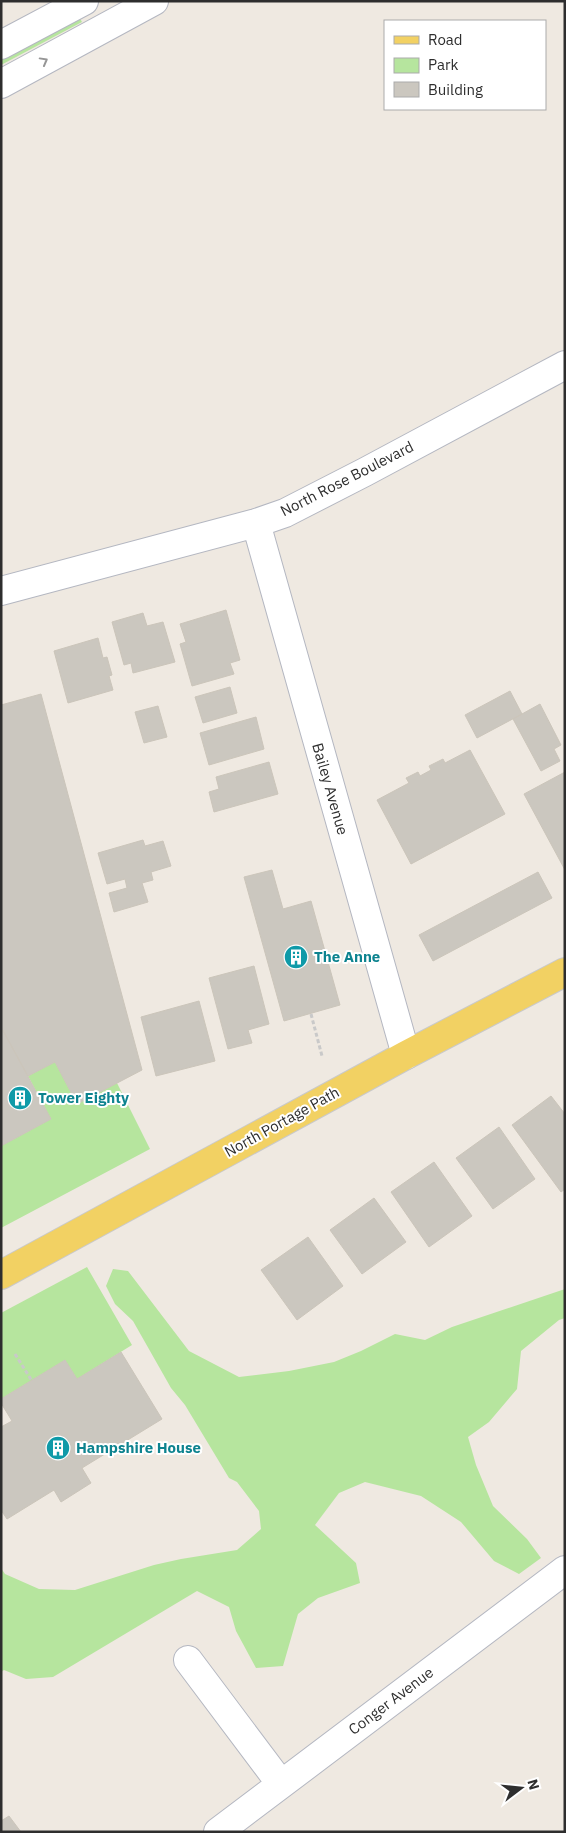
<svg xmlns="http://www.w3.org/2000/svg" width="566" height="1833" viewBox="0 0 566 1833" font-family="'IBM Plex Sans',sans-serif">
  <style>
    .green { fill: #b6e59e }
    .building { fill: #cbc7bf; stroke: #cbc5ba }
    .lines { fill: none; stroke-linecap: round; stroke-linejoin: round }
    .minor-casing { stroke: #b4b7c1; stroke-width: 30 }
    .major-casing { stroke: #c9c9c9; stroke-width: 30 }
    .path { stroke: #c9c9c9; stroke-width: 3; stroke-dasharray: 4 2.5; stroke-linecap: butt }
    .minor { stroke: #fff; stroke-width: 28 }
    .major { stroke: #f2d163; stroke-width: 28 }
    .oneway { stroke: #969696 }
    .labels { text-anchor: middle; stroke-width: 4; stroke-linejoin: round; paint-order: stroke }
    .street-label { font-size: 15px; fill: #2e2e2e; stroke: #fff }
    .culture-label { font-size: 15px; font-weight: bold; fill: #0d838f; stroke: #fff; text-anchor: start }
  </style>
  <rect width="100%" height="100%" fill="#efe9e1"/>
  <path class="green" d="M77,13L82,22L1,65V52Z
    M55,1062L77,1104L117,1083L150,1149L1,1228V1146L51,1119L28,1076Z
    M87,1267L132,1345L77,1379L65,1360L1,1399V1313Z
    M113,1269L128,1271L189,1351L239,1377L289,1371L334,1362L361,1351L395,1334L425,1340L452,1327L565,1289V1318L559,1320L521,1351L517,1389L489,1422L468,1437L476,1465L493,1506L527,1539L541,1558L519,1574L494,1561L461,1522L421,1496L365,1482L339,1493L315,1525L356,1563L360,1583L318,1598L298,1614L283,1666L256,1668L236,1631L229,1607L197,1591L53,1677L26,1679L4,1670L1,1672V1568L5,1574L39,1589L75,1590L154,1565L181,1559L237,1550L261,1529L259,1511L237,1482L229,1478L185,1405L171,1388L133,1321L115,1304L106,1286Z"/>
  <path class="building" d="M226,610L240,660L230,663L234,674L192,686L180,644L186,642L180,624Z
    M143,613L147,626L163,622L175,662L133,673L131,663L124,665L112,622Z
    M98,638L103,658L107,657L112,675L109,676L113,690L68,703L54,651Z
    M230,687L237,713L203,723L195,697Z
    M510,691L522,714L477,738L465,715Z
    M41,694L142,1070L77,1104L55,1062L28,1076L1,1027V705Z
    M540,704L561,745L554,749L560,761L541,771L513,719Z
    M158,706L167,737L144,743L135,712Z
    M256,717L264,749L209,765L200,733Z
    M470,750L505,814L411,864L377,800L409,783L406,778L418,772L420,776L431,770L429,766L443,759L445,763Z
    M269,762L278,794L214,812L209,792L219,789L216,777Z
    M565,772V870L524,794Z
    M143,840L145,846L163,841L171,866L151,872L153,880L142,883L148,902L114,912L109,893L127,888L125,879L107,884L98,853Z
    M272,870L283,909L311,901L340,1005L284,1021L244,877Z
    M538,872L552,898L433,961L419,935Z
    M254,966L269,1024L248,1030L252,1043L228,1049L209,978Z
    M199,1001L215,1061L156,1076L141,1017Z
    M1,1027L51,1119L1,1146Z
    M551,1096L565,1114V1189L561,1192L512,1125Z
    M499,1127L535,1179L493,1209L456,1158Z
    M434,1162L472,1216L429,1247L391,1192Z
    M374,1198L406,1242L362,1274L330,1230Z
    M308,1237L343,1286L297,1320L261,1270Z
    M121,1352L162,1419L82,1468L91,1483L61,1502L54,1490L7,1519L1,1510V1427L12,1421L1,1403V1399L65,1360L77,1379Z
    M9,1816L21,1832H1V1821Z"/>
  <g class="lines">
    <g class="minor-casing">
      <path id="minor" d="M1,45L84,1
        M1,84L154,1
        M256,523L406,1055
        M1,591L256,523L285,513L365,472L565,365
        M188,1660L281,1784
        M218,1832L565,1570"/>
    </g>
    <g class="major-casing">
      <path id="major" d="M1,1275L406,1055L565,972"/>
    </g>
    <path class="path" d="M311,1014L322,1056
      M15,1354L32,1381"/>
    <use href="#minor" class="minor"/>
    <use href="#major" class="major"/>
  </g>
  <defs><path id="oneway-chevron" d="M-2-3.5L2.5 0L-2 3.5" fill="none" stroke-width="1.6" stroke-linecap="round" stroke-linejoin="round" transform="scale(1.25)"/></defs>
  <use class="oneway" href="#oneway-chevron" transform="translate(44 61) rotate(-29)"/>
  <defs>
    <g id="building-disc" transform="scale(1.25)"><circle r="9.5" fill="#0f9aa8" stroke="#fff"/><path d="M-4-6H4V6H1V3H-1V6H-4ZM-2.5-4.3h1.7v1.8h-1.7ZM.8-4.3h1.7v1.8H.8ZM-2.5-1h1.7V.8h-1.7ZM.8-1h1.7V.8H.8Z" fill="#fff"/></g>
  </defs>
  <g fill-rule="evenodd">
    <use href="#building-disc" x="296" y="957"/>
    <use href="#building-disc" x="20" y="1098"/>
    <use href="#building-disc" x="58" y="1448"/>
  </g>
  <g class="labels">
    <g class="street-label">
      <text transform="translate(347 479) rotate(-27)" y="5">North Rose Boulevard</text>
      <text transform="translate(330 789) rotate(74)" y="5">Bailey Avenue</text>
      <text transform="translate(282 1122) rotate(-29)" y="5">North Portage Path</text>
      <text transform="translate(391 1701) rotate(-37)" y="5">Conger Avenue</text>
    </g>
    <g class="culture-label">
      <text x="314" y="962">The Anne</text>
      <text x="38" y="1103">Tower Eighty</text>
      <text x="76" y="1453">Hampshire House</text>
    </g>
  </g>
  <rect width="566" height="1833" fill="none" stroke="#2e2e2e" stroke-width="5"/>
  <rect x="384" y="20" width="162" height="90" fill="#ffffff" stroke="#ababab"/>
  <rect x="394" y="36" width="25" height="8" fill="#f2d163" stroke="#ababab"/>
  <text x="428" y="45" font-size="15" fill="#2e2e2e">Road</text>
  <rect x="394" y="58" width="25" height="15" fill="#b6e59e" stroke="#ababab"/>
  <text x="428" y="70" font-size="15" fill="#2e2e2e">Park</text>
  <rect x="394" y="82" width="25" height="15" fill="#cbc7bf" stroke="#ababab"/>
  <text x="428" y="95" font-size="15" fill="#2e2e2e">Building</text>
  <g transform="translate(521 1788) rotate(74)" stroke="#ffffff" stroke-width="4" paint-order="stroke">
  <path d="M0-4L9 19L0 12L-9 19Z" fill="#2e2e2e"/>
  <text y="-8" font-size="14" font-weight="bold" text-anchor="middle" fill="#2e2e2e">N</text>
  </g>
</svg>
